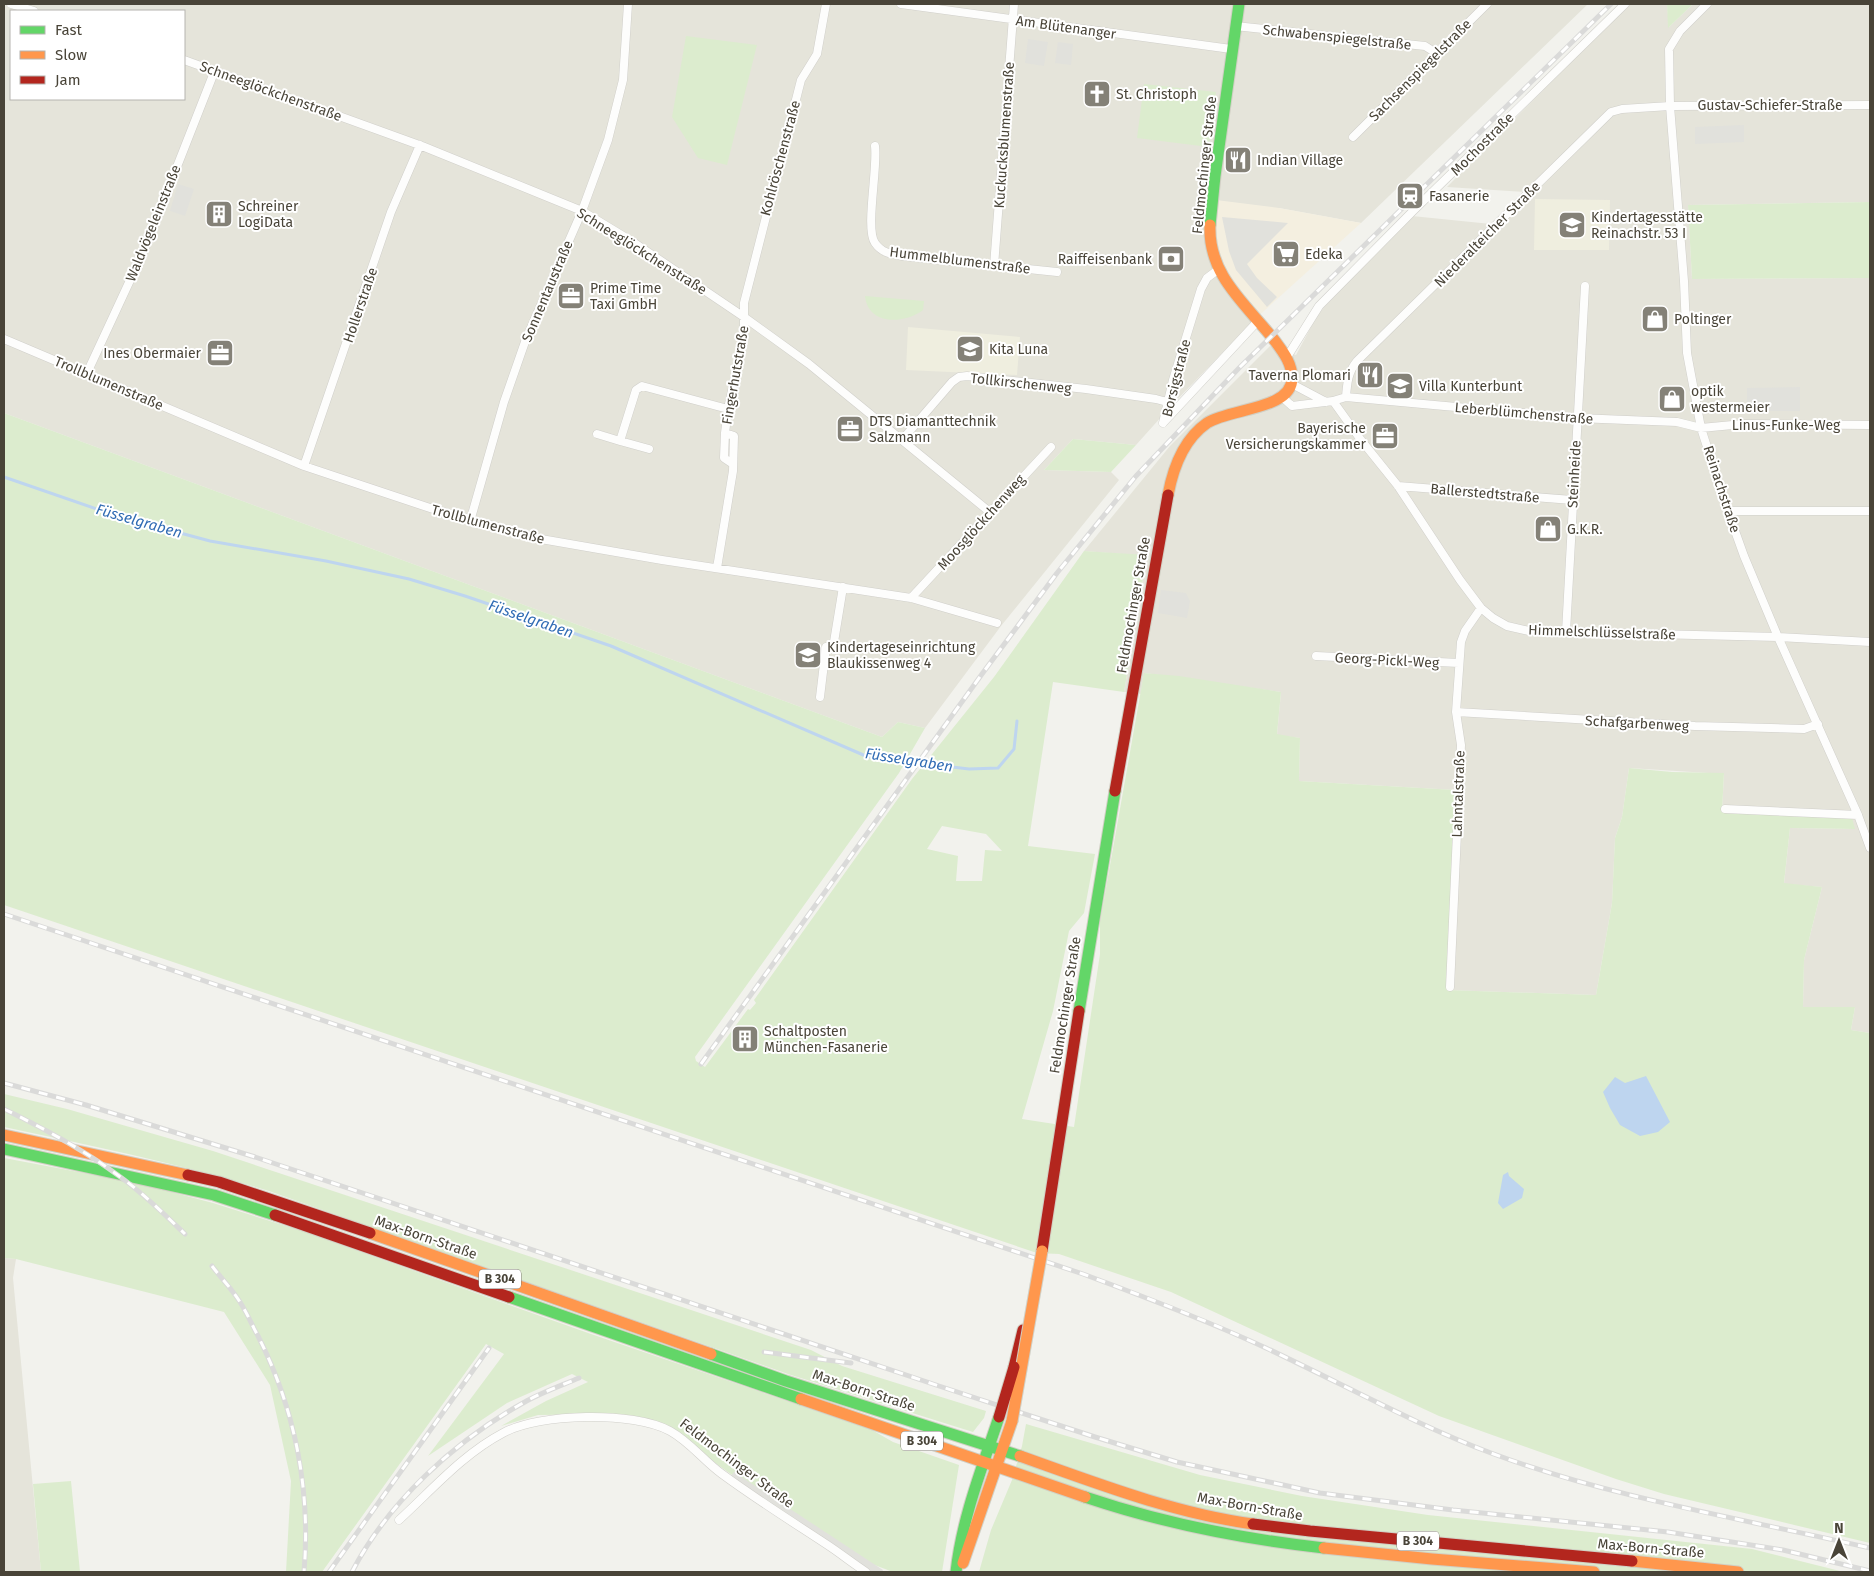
<svg xmlns="http://www.w3.org/2000/svg" width="1874" height="1576" viewBox="0 0 1874 1576" font-family="'Fira Sans',sans-serif">
  <style>
    .residential { fill: #e5e4da; fill-rule: evenodd }
    .commercial { fill: #f4efe0 }
    .education { fill: #efeedf }
    .green { fill: #dcecce; fill-rule: evenodd }
    .parking { fill: #e1e1dc }
    .water { fill: #bed5ef }
    .lines { fill: none; stroke-linecap: round; stroke-linejoin: round }
    .stream { stroke: #bed5ef; stroke-width: 3 }
    .street-casing { stroke: #d0cfca; stroke-width: 9 }
    .fast-casing { stroke: #d1cfc4; stroke-width: 13 }
    .slow-casing { stroke: #d1cfc4; stroke-width: 13 }
    .jam-casing { stroke: #d1cfc4; stroke-width: 13 }
    .street { stroke: #fdfdfc; stroke-width: 8 }
    .fast { stroke: #63d668; stroke-width: 11 }
    .slow { stroke: #ff974d; stroke-width: 11 }
    .jam { stroke: #b3261e; stroke-width: 11 }
    .rail-casing { stroke: #dadad9; stroke-width: 5 }
    .rail { stroke: #fff; stroke-width: 3; stroke-dasharray: 9; stroke-linecap: butt }
    .slow-bridge-casing { stroke: #d1cfc4; stroke-width: 13; stroke-linecap: butt }
    .jam-bridge-casing { stroke: #d1cfc4; stroke-width: 13; stroke-linecap: butt }
    .slow-bridge { stroke: #ff974d; stroke-width: 11 }
    .jam-bridge { stroke: #b3261e; stroke-width: 11 }
    .labels { text-anchor: middle; stroke-width: 4; stroke-linejoin: round; paint-order: stroke }
    .shield { fill: #fff; stroke: #807c74; stroke-width: 1 }
    .shield-label { font-size: 12px; font-weight: bold; fill: #494438 }
    .street-label { font-size: 14px; fill: #494438; stroke: #fff }
    .poi-label { font-size: 14px; fill: #494438; stroke: #fff; text-anchor: start }
    .water-label { font-size: 15px; font-style: italic; fill: #316cb4; stroke: #fff }
  </style>
  <rect width="100%" height="100%" fill="#f2f2ed"/>
  <path class="residential" d="M4,4H1588L1361,223L1279,208L1254,320L1171,406L1136,445L1073,439L1044,470L1111,472L1119,480L1001,626L925,728L898,722L882,737L4,413ZM11,11H184V99H11Z
    M1629,4H1667L1669,27L1693,4H1870V202L1688,205L1692,279L1870,278V1033L1851,1030L1855,1007H1803L1804,960L1822,887L1784,884L1790,828L1855,829L1722,812L1724,774L1629,768L1622,817L1615,838L1612,903L1596,995L1447,990L1456,790L1299,781L1300,738L1277,735L1281,692L1145,673L1141,694L1124,692L1147,556L1084,551L1170,446L1270,346L1296,355L1318,314L1363,265L1412,216L1491,224L1525,192L1447,187Z
    M4,1258L16,1259L13,1278L41,1572H4Z"/>
  <path class="commercial" d="M1216,200L1279,208L1361,223L1254,320L1223,279L1214,246Z"/>
  <path class="education" d="M1535,199L1610,200L1609,250H1534Z
    M908,327L1020,337L1017,375L906,370Z"/>
  <path class="green" d="M1667,4H1693L1668,28Z
    M686,36L757,45L727,165L698,158L672,117Z
    M1144,84L1216,92L1209,147L1137,138Z
    M1870,202V278L1692,279L1688,205Z
    M865,296L924,301L923,310C905,324 868,326 865,296Z
    M4,413L882,737L898,722L925,728L899,773L695,1057L696,1061L705,1067L748,1009L750,1010L756,1003L754,1000L912,779L994,677L1084,551L1147,555L1124,692L1053,682L1028,846L1095,854L1084,913L1069,931L1053,1011L1022,1119L1074,1127L1100,954V922L1144,673L1179,676L1281,692L1277,734L1300,738L1299,781L1456,790L1447,990L1596,995L1612,903L1615,838L1622,817L1629,768L1672,772L1724,773L1722,812L1852,818L1855,829L1790,828L1784,883L1822,887L1804,960L1803,1007H1855L1851,1030L1870,1033V1543L1664,1494L1616,1479L1439,1416L1171,1292L1059,1254L1037,1253L4,905ZM942,826L986,834L1002,851L985,850L982,881H956L958,856L927,849Z
    M1073,439L1136,445L1111,472L1044,470Z
    M4,1094L67,1109L213,1151L811,1350L842,1366L986,1411L984,1418L973,1432L788,1374L269,1191C182,1164 93,1146 4,1127Z
    M4,1158L137,1183L213,1203L302,1231L591,1334L872,1430L893,1442L959,1465L942,1572H893L840,1552L666,1428L616,1414L538,1415L501,1426L546,1401L588,1382L572,1374L507,1403L428,1456L504,1354L486,1344L322,1572H286L291,1481L270,1385L224,1312L16,1259L4,1258Z
    M1026,1424L1200,1475L1302,1496L1428,1515L1752,1549L1844,1572H979L991,1530L1012,1480L1022,1446Z
    M71,1481L80,1572H41L33,1484Z"/>
  <path class="parking" d="M1028,39L1048,42L1044,66L1025,63Z
    M1058,42L1073,44L1071,65L1055,63Z
    M1744,125V142L1695,144V127Z
    M178,184L194,189L185,216L170,211Z
    M1222,217L1288,223L1247,264L1257,278L1277,297L1267,307L1236,270L1229,251Z
    M1800,387V411H1747V388Z
    M1161,590L1186,593L1190,601L1187,618L1158,613Z
    M734,1472L883,1570L882,1572H866L729,1479Z"/>
  <path class="water" d="M1646,1076L1670,1122L1658,1132L1640,1136L1620,1125L1610,1108L1603,1092L1615,1077L1625,1083Z
    M1508,1172L1509,1176L1524,1189L1522,1198L1503,1209L1498,1203L1503,1175Z"/>
  <g class="lines">
    <path class="stream" d="M4,477L117,516L210,541L326,561L409,579L465,596L611,646L868,757L969,769L998,768L1014,749L1017,721"/>
    <g class="street-casing">
      <path id="street" d="M11,4L34,11
        M901,4L1231,49
        M1707,4L1680,31L1669,49L1670,106L1684,281L1687,353L1701,428L1725,503L1744,556L1778,637L1858,815L1870,848
        M1235,26L1425,46L1436,53
        M184,60L422,146L582,211L633,242L744,317L809,364L991,513
        M1353,137L1487,4
        M875,146C878,168 865,229 875,243C882,253 891,254 902,256L1057,272
        M994,266L1014,4
        M4,339L304,466L433,509L541,539L662,560L911,598L997,623
        M1287,357L1319,306L1413,211L1625,4
        M87,373L145,248L215,70
        M1292,384L1326,402
        M1282,397L1292,406L1333,401L1361,440L1398,486L1460,580L1481,608L1493,618L1507,626L1529,631L1778,637L1870,642
        M1346,397L1577,418L1677,422L1701,428L1743,424L1870,425
        M1333,401L1346,397C1347,383 1348,372 1357,361L1611,112L1622,109L1670,106L1870,105
        M1163,423L1173,380L1201,289L1207,278L1219,269
        M1163,423L1257,322
        M597,434L620,441L636,390L642,386L728,409
        M902,440L952,382L959,377L967,376L1086,389L1156,399L1167,402
        M620,441L649,449
        M733,464L724,458L725,433L728,409L744,335V303L801,80L817,54L826,4
        M304,466L391,212L420,145
        M1398,486L1572,500
        M1728,511H1870
        M471,518L504,402L526,339L582,211L608,140L623,80L628,4
        M717,568L733,471L734,436L725,433
        M911,598L1051,447
        M1566,632L1585,286
        M1316,656L1459,663
        M820,697L826,647L833,648L843,587
        M1456,712L1695,726L1804,729L1818,724
        M1725,809L1858,815
        M1450,987L1461,745L1456,712L1461,642L1465,631L1481,608
        M399,1520C432,1490 463,1454 503,1433C540,1413 633,1411 670,1431C690,1442 704,1461 722,1474C756,1499 791,1521 826,1544C840,1553 852,1563 866,1572"/>
    </g>
    <g class="fast-casing">
      <path id="fast" d="M1210,225L1215,176L1239,4
        M1079,1011L1115,791
        M4,1149L214,1195L275,1215
        M509,1297L801,1399
        M711,1354L786,1381L1020,1456
        M1085,1497C1162,1523 1243,1539 1324,1548
        M956,1572C962,1518 982,1468 999,1417"/>
    </g>
    <g class="slow-casing">
      <path id="slow" d="M1168,495C1173,468 1184,439 1207,423C1230,408 1292,410 1292,378C1292,363 1283,352 1275,341C1246,304 1208,276 1210,225
        M4,1135L188,1175
        M370,1233L711,1354
        M801,1399L1085,1497
        M1020,1456C1096,1483 1173,1513 1253,1524
        M1324,1548L1432,1559L1594,1572
        M1632,1561L1738,1572
        M963,1563L1012,1421"/>
    </g>
    <g class="jam-casing">
      <path id="jam" d="M1115,791L1168,495
        M188,1175L219,1182L370,1233
        M275,1215L509,1297
        M1042,1251L1079,1011
        M1014,1367L1023,1330
        M1253,1524L1310,1531L1632,1561"/>
    </g>
    <use href="#street" class="street"/>
    <use href="#fast" class="fast"/>
    <use href="#slow" class="slow"/>
    <use href="#jam" class="jam"/>
    <g class="rail-casing">
      <path id="rail" d="M4,914L1083,1274C1145,1297 1206,1320 1266,1348C1341,1383 1414,1424 1491,1453C1612,1498 1744,1519 1870,1548
        M701,1064L982,674L1057,573L1136,476L1240,367L1611,4
        M4,1083L86,1105L255,1157L939,1386L1095,1437L1177,1462L1320,1493L1453,1510L1668,1532L1783,1550L1870,1571
        M4,1109C43,1128 84,1150 119,1176C143,1193 164,1214 185,1234
        M212,1266C221,1278 232,1289 240,1302C247,1313 252,1325 258,1336C295,1409 311,1490 304,1572
        M764,1352L851,1363
        M329,1572L489,1348
        M352,1572C388,1502 455,1441 523,1403C540,1393 560,1386 579,1378"/>
    </g>
    <use href="#rail" class="rail"/>
    <g class="slow-bridge-casing">
      <path id="slow-bridge" d="M1012,1421L1042,1251"/>
    </g>
    <g class="jam-bridge-casing">
      <path id="jam-bridge" d="M999,1417L1014,1367"/>
    </g>
    <use href="#slow-bridge" class="slow-bridge"/>
    <use href="#jam-bridge" class="jam-bridge"/>
  </g>
  <defs>
    <g id="church-square" transform="scale(1.4375)"><rect x="-9" y="-9" width="18" height="18" rx="4" fill="#848177" stroke="#fff"/><path d="M-1.2-6h2.4v3.5h3.3v2.4h-3.3V6h-2.4V-.1h-3.3v-2.4h3.3Z" fill="#fff"/></g>
    <g id="restaurant-square" transform="scale(1.4375)"><rect x="-9" y="-9" width="18" height="18" rx="4" fill="#848177" stroke="#fff"/><path d="M-5-6h1v4h1v-4h1v4h1v-4h1v5L-1.5 .5V6h-2V.5L-5-1ZM5-6V6H3V1.5H1.5Q1.5-4 5-6Z" fill="#fff"/></g>
    <g id="station-square" transform="scale(1.4375)"><rect x="-9" y="-9" width="18" height="18" rx="4" fill="#848177" stroke="#fff"/><path d="M-3-6H3Q5-6 5-4V2Q5 4 3 4L4.5 6H3L1.5 4h-3L-3 6H-4.5L-3 4Q-5 4-5 2V-4Q-5-6-3-6ZM-3.5-4v3h7v-3ZM-3.5 1v1.5H-2V1ZM2 1v1.5H3.5V1Z" fill="#fff"/></g>
    <g id="building-square" transform="scale(1.4375)"><rect x="-9" y="-9" width="18" height="18" rx="4" fill="#848177" stroke="#fff"/><path d="M-4-6H4V6H1V3H-1V6H-4ZM-2.5-4.3h1.7v1.8h-1.7ZM.8-4.3h1.7v1.8H.8ZM-2.5-1h1.7V.8h-1.7ZM.8-1h1.7V.8H.8Z" fill="#fff"/></g>
    <g id="school-square" transform="scale(1.4375)"><rect x="-9" y="-9" width="18" height="18" rx="4" fill="#848177" stroke="#fff"/><path d="M0-5L7-2L0 1L-7-2ZM-4 1L0 2.5L4 1V4Q0 6-4 4Z" fill="#fff"/></g>
    <g id="supermarket-square" transform="scale(1.4375)"><rect x="-9" y="-9" width="18" height="18" rx="4" fill="#848177" stroke="#fff"/><path d="M-6-5.5h2.5l.6 2H6L4.5 2H-2.5L-4.4-4H-6ZM-1.5 3.2a1.3 1.3 0 1 0 .1 0ZM3 3.2a1.3 1.3 0 1 0 .1 0Z" fill="#fff"/></g>
    <g id="bank-square" transform="scale(1.4375)"><rect x="-9" y="-9" width="18" height="18" rx="4" fill="#848177" stroke="#fff"/><path d="M-6-4H6V4H-6ZM0-2.3a2.3 2.3 0 1 0 0 4.6a2.3 2.3 0 1 0 0-4.6Z" fill="#fff"/></g>
    <g id="office-square" transform="scale(1.4375)"><rect x="-9" y="-9" width="18" height="18" rx="4" fill="#848177" stroke="#fff"/><path d="M-6-3h4V-5.5h4V-3h4V5H-6ZM-1-4.5V-3h2v-1.5ZM-6 0V1H6V0Z" fill="#fff"/></g>
    <g id="shop-square" transform="scale(1.4375)"><rect x="-9" y="-9" width="18" height="18" rx="4" fill="#848177" stroke="#fff"/><path d="M-5-2.5h2.3a2.7 3.5 0 0 1 5.4 0H5L5.5 6h-11ZM-1.5-2.5h3a1.5 2.3 0 0 0-3 0Z" fill="#fff"/></g>
  </defs>
  <g fill-rule="evenodd">
    <use href="#church-square" x="1097" y="94"/>
    <use href="#restaurant-square" x="1238" y="160"/>
    <use href="#station-square" x="1410" y="196"/>
    <use href="#building-square" x="219" y="214"/>
    <use href="#school-square" x="1572" y="225"/>
    <use href="#supermarket-square" x="1286" y="254"/>
    <use href="#bank-square" x="1171" y="259"/>
    <use href="#office-square" x="571" y="296"/>
    <use href="#shop-square" x="1655" y="319"/>
    <use href="#school-square" x="970" y="349"/>
    <use href="#office-square" x="220" y="353"/>
    <use href="#restaurant-square" x="1370" y="375"/>
    <use href="#school-square" x="1400" y="386"/>
    <use href="#shop-square" x="1672" y="399"/>
    <use href="#office-square" x="850" y="429"/>
    <use href="#office-square" x="1385" y="436"/>
    <use href="#shop-square" x="1548" y="529"/>
    <use href="#school-square" x="808" y="655"/>
    <use href="#building-square" x="745" y="1039"/>
  </g>
  <g class="labels">
    <g class="shield">
      <rect x="479" y="1269.5" width="42" height="19" rx="4"/>
      <rect x="901" y="1431.5" width="42" height="19" rx="4"/>
      <rect x="1397" y="1531.5" width="42" height="19" rx="4"/>
    </g>
    <g class="shield-label">
      <text x="500" y="1283">B 304</text>
      <text x="922" y="1445">B 304</text>
      <text x="1418" y="1545">B 304</text>
    </g>
    <g class="street-label">
      <text transform="translate(1066 27) rotate(8)" y="5">Am Blütenanger</text>
      <text transform="translate(1337 37) rotate(6)" y="5">Schwabenspiegelstraße</text>
      <text transform="translate(1420 70) rotate(-45)" y="5">Sachsenspiegelstraße</text>
      <text transform="translate(271 91) rotate(20)" y="5">Schneeglöckchenstraße</text>
      <text x="1770" y="110">Gustav-Schiefer-Straße</text>
      <text transform="translate(1004 135) rotate(-86)" y="5">Kuckucksblumenstraße</text>
      <text transform="translate(1482 144) rotate(-45)" y="5">Mochostraße</text>
      <text transform="translate(780 158) rotate(-75)" y="5">Kohlröschenstraße</text>
      <text transform="translate(1204 165) rotate(-84)" y="5">Feldmochinger Straße</text>
      <text transform="translate(153 223) rotate(-68)" y="5">Waldvögeleinstraße</text>
      <text transform="translate(1487 234) rotate(-45)" y="5">Niederalteicher Straße</text>
      <text transform="translate(642 251) rotate(32)" y="5">Schneeglöckchenstraße</text>
      <text transform="translate(960 260) rotate(7)" y="5">Hummelblumenstraße</text>
      <text transform="translate(547 291) rotate(-67)" y="5">Sonnentaustraße</text>
      <text transform="translate(360 305) rotate(-71)" y="5">Hollerstraße</text>
      <text transform="translate(735 375) rotate(-80)" y="5">Fingerhutstraße</text>
      <text transform="translate(1176 378) rotate(-76)" y="5">Borsigstraße</text>
      <text transform="translate(109 383) rotate(23)" y="5">Trollblumenstraße</text>
      <text transform="translate(1021 383) rotate(6)" y="5">Tollkirschenweg</text>
      <text transform="translate(1524 413) rotate(5)" y="5">Leberblümchenstraße</text>
      <text x="1786" y="430">Linus-Funke-Weg</text>
      <text transform="translate(1574 474) rotate(-87)" y="5">Steinheide</text>
      <text transform="translate(1722 489) rotate(72)" y="5">Reinachstraße</text>
      <text transform="translate(1485 493) rotate(5)" y="5">Ballerstedtstraße</text>
      <text transform="translate(981 522) rotate(-48)" y="5">Moosglöckchenweg</text>
      <text transform="translate(488 524) rotate(15)" y="5">Trollblumenstraße</text>
      <text transform="translate(1133 605) rotate(-80)" y="5">Feldmochinger Straße</text>
      <text transform="translate(1602 632) rotate(2)" y="5">Himmelschlüsselstraße</text>
      <text transform="translate(1387 660) rotate(3)" y="5">Georg-Pickl-Weg</text>
      <text transform="translate(1637 723) rotate(3)" y="5">Schafgarbenweg</text>
      <text transform="translate(1458 794) rotate(-88)" y="5">Lahntalstraße</text>
      <text transform="translate(1065 1005) rotate(-81)" y="5">Feldmochinger Straße</text>
      <text transform="translate(426 1237) rotate(19)" y="5">Max-Born-Straße</text>
      <text transform="translate(864 1390) rotate(18)" y="5">Max-Born-Straße</text>
      <text transform="translate(737 1463) rotate(37)" y="5">Feldmochinger Straße</text>
      <text transform="translate(1250 1506) rotate(10)" y="5">Max-Born-Straße</text>
      <text transform="translate(1651 1548) rotate(5)" y="5">Max-Born-Straße</text>
    </g>
    <g class="poi-label">
      <text x="1116" y="99">St. Christoph</text>
      <text x="1257" y="165">Indian Village</text>
      <text x="1429" y="201">Fasanerie</text>
      <text x="238" y="211">Schreiner<tspan x="238" dy="16">LogiData</tspan></text>
      <text x="1591" y="222">Kindertagesstätte<tspan x="1591" dy="16">Reinachstr. 53 I</tspan></text>
      <text x="1305" y="259">Edeka</text>
      <text x="1152" y="264" text-anchor="end">Raiffeisenbank</text>
      <text x="590" y="293">Prime Time<tspan x="590" dy="16">Taxi GmbH</tspan></text>
      <text x="1674" y="324">Poltinger</text>
      <text x="989" y="354">Kita Luna</text>
      <text x="201" y="358" text-anchor="end">Ines Obermaier</text>
      <text x="1351" y="380" text-anchor="end">Taverna Plomari</text>
      <text x="1419" y="391">Villa Kunterbunt</text>
      <text x="1691" y="396">optik<tspan x="1691" dy="16">westermeier</tspan></text>
      <text x="869" y="426">DTS Diamanttechnik<tspan x="869" dy="16">Salzmann</tspan></text>
      <text x="1366" y="433" text-anchor="end">Bayerische<tspan x="1366" dy="16">Versicherungskammer</tspan></text>
      <text x="1567" y="534">G.K.R.</text>
      <text x="827" y="652">Kindertageseinrichtung<tspan x="827" dy="16">Blaukissenweg 4</tspan></text>
      <text x="764" y="1036">Schaltposten<tspan x="764" dy="16">München-Fasanerie</tspan></text>
    </g>
    <g class="water-label">
      <text transform="translate(139 521) rotate(16)" y="5">Füsselgraben</text>
      <text transform="translate(531 619) rotate(19)" y="5">Füsselgraben</text>
      <text transform="translate(909 760) rotate(9)" y="5">Füsselgraben</text>
    </g>
  </g>
  <rect width="1874" height="1576" fill="none" stroke="#494438" stroke-width="10"/>
  <rect x="10" y="10" width="175" height="90" fill="#ffffff" stroke="#b6b4af"/>
  <rect x="20" y="26" width="25" height="8" fill="#63d668" stroke="#b6b4af"/>
  <text x="55" y="35" font-size="15" fill="#494438">Fast</text>
  <rect x="20" y="51" width="25" height="8" fill="#ff974d" stroke="#b6b4af"/>
  <text x="55" y="60" font-size="15" fill="#494438">Slow</text>
  <rect x="20" y="76" width="25" height="8" fill="#b3261e" stroke="#b6b4af"/>
  <text x="55" y="85" font-size="15" fill="#494438">Jam</text>
  <g transform="translate(1839 1541)" stroke="#ffffff" stroke-width="4" paint-order="stroke">
  <path d="M0-4L9 19L0 12L-9 19Z" fill="#494438"/>
  <text y="-8" font-size="14" font-weight="bold" text-anchor="middle" fill="#494438">N</text>
  </g>
</svg>
